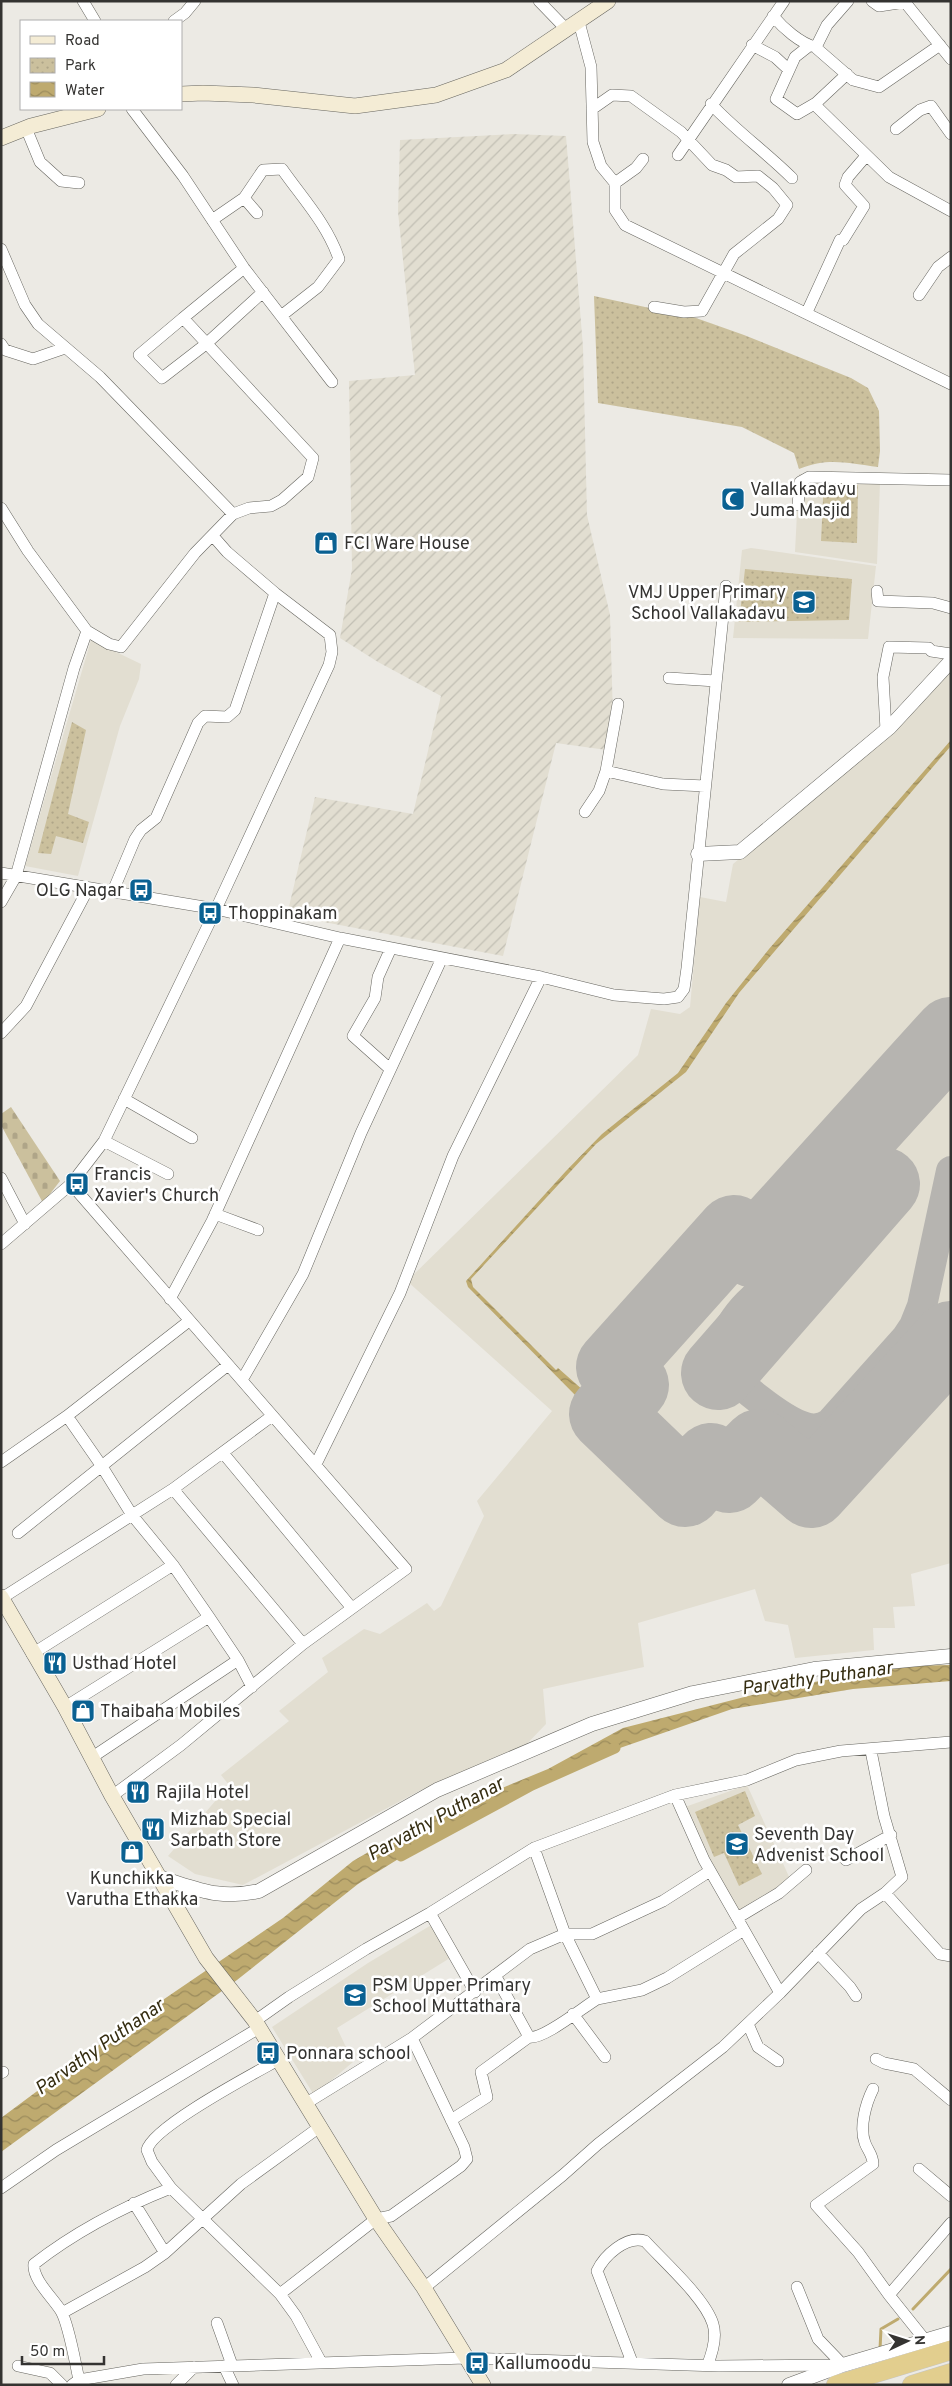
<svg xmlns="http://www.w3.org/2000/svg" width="952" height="2386" viewBox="0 0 952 2386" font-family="Overpass,sans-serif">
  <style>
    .built { fill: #e2ded1 }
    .industrial { fill: url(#industrial-furrows) }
    .cemetery { fill: url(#cemetery-stones) }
    .park { fill: url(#park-dots) }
    .water { fill: url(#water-waves) }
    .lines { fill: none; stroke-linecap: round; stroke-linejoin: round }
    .stream { stroke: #beaa6f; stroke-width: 3 }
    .canal { stroke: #beaa6f; stroke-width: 11 }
    .taxiway { stroke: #b6b4b0; stroke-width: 30 }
    .runway { stroke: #b6b4b0; stroke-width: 74 }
    .minor-casing { stroke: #66655f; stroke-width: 12 }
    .tertiary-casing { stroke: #66655f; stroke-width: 15 }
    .secondary-casing { stroke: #66655f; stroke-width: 16 }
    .trunk-casing { stroke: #c6c6c5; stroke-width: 20 }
    .minor { stroke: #fff; stroke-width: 11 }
    .tertiary { stroke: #fff; stroke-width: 14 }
    .secondary { stroke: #f4ecd5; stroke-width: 15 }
    .trunk { stroke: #e2ce8e; stroke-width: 19 }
    .labels { text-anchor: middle; stroke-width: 5; stroke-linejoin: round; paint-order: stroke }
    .poi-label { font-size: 18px; fill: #343331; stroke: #fff; text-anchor: start }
    .water-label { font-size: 19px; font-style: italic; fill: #352d11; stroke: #fff }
  </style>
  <defs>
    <pattern id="industrial-furrows" width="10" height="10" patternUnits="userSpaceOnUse" patternTransform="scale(1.25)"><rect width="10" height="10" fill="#e2ded1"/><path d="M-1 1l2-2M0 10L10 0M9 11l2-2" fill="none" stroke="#c2bfb4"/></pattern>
    <pattern id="cemetery-stones" width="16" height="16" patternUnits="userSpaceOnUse" patternTransform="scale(1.25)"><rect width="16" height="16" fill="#cbc09d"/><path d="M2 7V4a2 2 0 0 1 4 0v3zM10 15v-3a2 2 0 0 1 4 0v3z" fill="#afa588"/></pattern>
    <pattern id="park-dots" width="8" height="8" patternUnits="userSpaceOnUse" patternTransform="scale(1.25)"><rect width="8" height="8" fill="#cbc09d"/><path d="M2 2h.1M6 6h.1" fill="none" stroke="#afa588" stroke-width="1.8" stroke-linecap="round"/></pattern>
    <pattern id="water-waves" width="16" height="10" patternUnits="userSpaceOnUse" patternTransform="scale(1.25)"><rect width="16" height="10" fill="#beaa6f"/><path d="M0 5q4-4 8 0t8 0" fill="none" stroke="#9b8b5c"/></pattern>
  </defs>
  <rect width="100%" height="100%" fill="#eceae4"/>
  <path class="built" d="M799,474L880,483L877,564L795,552Z
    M751,548L876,566L868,639L733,638L742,550Z
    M91,640L141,664L139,679L120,726L78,876L25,866Z
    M951,669V1563L911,1574L915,1606L893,1607L895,1628H873L874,1650L795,1658L788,1625L765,1621L755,1589L638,1623L644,1667L543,1689L546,1724L521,1750L421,1790L243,1885L195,1874L168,1856L229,1785L221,1775L289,1721L279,1711L328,1672L322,1658L364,1629L380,1634L427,1603L434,1611L441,1606L484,1516L477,1501L552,1411L407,1281L638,1055L651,1009L680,1014L690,1007L700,897L726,902L733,864L901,725Z
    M747,1785L791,1881L731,1918L685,1807Z
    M433,1924L450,1958L337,2028L353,2062L314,2095L272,2027L368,1963Z"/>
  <path class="industrial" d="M513,134L566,136L583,347L587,515L610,615L614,751L556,743L503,956L287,915L315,797L413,814L441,696L378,662L340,638L352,569L349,381L415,375L398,212L400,140Z"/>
  <path class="cemetery" d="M11,1107L60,1181L43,1203L1,1125V1114Z"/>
  <path class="park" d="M594,296L696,318L744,335L851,378L868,388L879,411L880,451L878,467C848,463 828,457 799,469L794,453L742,427L598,403Z
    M824,479L858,485L857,543L821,541Z
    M745,569L852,579L849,620L739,622Z
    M72,722L86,730L68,814L89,822L83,843L56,836L51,854L38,853Z
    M745,1791L755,1816L738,1825L762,1874L739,1886L724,1853L714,1857L695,1812Z"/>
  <path class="water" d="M951,740L950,747L756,973L739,993L686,1072L596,1144L471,1279L473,1287L556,1370L558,1368L584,1391L578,1398L468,1287L466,1281L566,1171L602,1134L678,1073L726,1003L769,949Z
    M951,1665V1681L853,1689L732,1709L574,1764L458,1822L358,1884L237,1980L1,2152V2118L126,2025L283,1918L353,1861L422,1821L548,1769L623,1728L776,1689L902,1666Z"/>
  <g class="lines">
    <path class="stream" d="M913,2309L951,2269
      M880,2349L881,2329L898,2319"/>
    <path class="canal" d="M401,1856L532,1785L615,1748"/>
    <path class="taxiway" d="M841,1235C803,1272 744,1286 724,1340C722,1346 719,1355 722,1362C731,1381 784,1421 805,1427C814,1430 822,1429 830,1423L906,1338L914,1326L922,1306L951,1171"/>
    <path class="runway" d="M951,1034L754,1251L734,1232L613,1367L632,1385L606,1414L685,1490L711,1460L729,1476L759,1446L811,1491L951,1338
      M718,1373L883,1184"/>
    <g class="minor-casing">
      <path id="minor" d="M83,1L95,21
        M539,1L567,30
        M872,1L879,6L905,2
        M904,1L951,59
        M773,16C783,28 800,43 815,47L853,80L879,87L940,45
        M174,21L185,13L195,1
        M579,22L591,67L593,142L601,166L615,183V210L625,225L951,384
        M752,45L775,57L788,69
        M809,46L795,57L776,99L797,114L816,103L847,74
        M816,47L827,25L848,1
        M711,104C736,131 766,152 792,178
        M814,104L889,177L951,211
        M132,109L183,176L244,268L332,382
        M592,109L612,95L631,96L681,132L712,165L726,170L736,177L758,176L773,188L787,205L778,219L734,254L702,311L684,312L654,307
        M26,128L40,162L61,181L79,183
        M896,129L920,110L931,106L951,134
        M678,155L784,1
        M615,183L636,168L643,159
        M244,198L257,213
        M212,220L244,198L263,170L282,169C303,199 327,224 339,259L318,287L281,316
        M1,249L25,305L38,324L100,377L233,514
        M919,295L938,267L951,257
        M807,312L840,240H843L864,206L845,185L848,177L866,156
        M183,318L139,355L162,378L206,344L263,292
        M1,344L5,350L33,359L65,348
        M798,505L800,482L809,477L951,480
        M1,508L28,551L87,631L109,644L121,647L195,553L233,514L249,508L271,506L282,500L308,477L313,458L183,318L244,268
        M213,536L227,552L275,593
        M877,591L878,601L933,603L951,608
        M669,678L716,681
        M886,730L883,677L889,647L929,648L931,651L951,654
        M606,771L618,704
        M585,812L599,791L606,771L663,784L705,786
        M1,873L216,909L340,938L541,977L614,995L664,999L678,997L684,989L687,968L726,586
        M1,902L16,876L74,668L87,631
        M1,1033L26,1006L88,889
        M390,1069L353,1036L375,998L378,977L391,948
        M124,1099L192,1138
        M104,1141L168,1174
        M1,1178L25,1224
        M71,1184L406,1569L303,1644L181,1745L112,1796
        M215,1214L258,1230
        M1,1244L71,1184L104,1141L216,909L329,665L332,652L330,635L275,593L235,710L227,717L205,716L198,723L156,818L141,830L135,839L113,891
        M170,1299L212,1221L340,938
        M242,1380L303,1274L361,1133L442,958
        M67,1416L101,1465L132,1515L173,1565L209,1617L238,1660L252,1687
        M223,1453L351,1607
        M1,1462L67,1416L189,1321
        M316,1464L400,1293L453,1156L541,977
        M173,1489L303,1644
        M18,1533L228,1365
        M2,1598L173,1489L272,1416
        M32,1654L173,1565
        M65,1707L209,1617
        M91,1758L238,1660
        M675,1795L704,1860L780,1993
        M534,1848L565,1934L597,1999L642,1990L667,1978L744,1930
        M846,1860L891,1835
        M885,1893L940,1954L951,1956
        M430,1913L475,1992
        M737,1918L779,1893L806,1870
        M818,1953L850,1987L856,1996
        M495,1975L529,2037C543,2040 582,2008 597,1999
        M573,2014L605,2057
        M255,2021L289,1997L366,1949L430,1913L534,1848L675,1795L747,1780L796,1760L841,1751L951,1742
        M748,2024L758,2047L778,2061
        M876,2059L884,2063L914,2069L951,2100
        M278,2060C255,2073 152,2127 147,2150L152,2162L171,2188L280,2294L296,2316L321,2362
        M1,2073L3,2072
        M873,2089C866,2103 859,2127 865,2143C868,2151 873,2155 873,2164L816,2205L858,2252L889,2295
        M305,2104L412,2038L530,1949L565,1934H592L663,1901L710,1871
        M451,2120L487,2097L481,2072L529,2037
        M919,2169L951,2196
        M1,2188L56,2150L259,2028
        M134,2203L165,2253
        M797,2287L818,2339L843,2365
        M424,2288L563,2175L598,2144L723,2047L780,1993L861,1909L885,1893L902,1877L884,1816L871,1751
        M280,2294L376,2219L391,2216L461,2166L467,2159L464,2147L412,2038
        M62,2313L145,2267L165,2253L241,2184L321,2126
        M217,2323L232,2365
        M925,2340L889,2295L951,2223
        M632,2362L597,2271C604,2256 626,2235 645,2241C664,2262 705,2298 713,2324C717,2337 712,2354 707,2366
        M18,2366L50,2373L62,2385
        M224,2366L233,2385
        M79,2380C75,2362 69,2325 61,2311C53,2298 32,2279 34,2264C75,2232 123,2207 171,2188
        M72,2385L79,2380L143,2369L465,2358L719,2366L838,2365
        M176,2385L194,2367"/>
    </g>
    <g class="tertiary-casing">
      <path id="tertiary" d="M698,854L740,852L890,727L951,661
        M161,1878C198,1889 219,1900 259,1891L437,1790L592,1724L693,1693L814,1669L951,1656
        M789,2385L843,2365L951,2333"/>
    </g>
    <g class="secondary-casing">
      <path id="secondary" d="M181,94L203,93L253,95L355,106L436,95L506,70L608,1
        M1,138L31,126L98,109
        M1,1597L65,1707L112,1796L206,1958L255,2021L376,2219L424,2288L483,2385"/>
    </g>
    <g class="trunk-casing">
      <path id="trunk" d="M836,2385L951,2350
        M912,2385L951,2373"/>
    </g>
    <use href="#minor" class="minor"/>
    <use href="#tertiary" class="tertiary"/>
    <use href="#secondary" class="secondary"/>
    <use href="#trunk" class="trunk"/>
  </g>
  <defs>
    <g id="mosque-square" transform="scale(1.25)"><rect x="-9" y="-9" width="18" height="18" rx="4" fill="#0a6192" stroke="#fff"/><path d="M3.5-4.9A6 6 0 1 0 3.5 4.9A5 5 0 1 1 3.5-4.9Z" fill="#fff"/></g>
    <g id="shop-square" transform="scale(1.25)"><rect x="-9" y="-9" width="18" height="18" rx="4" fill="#0a6192" stroke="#fff"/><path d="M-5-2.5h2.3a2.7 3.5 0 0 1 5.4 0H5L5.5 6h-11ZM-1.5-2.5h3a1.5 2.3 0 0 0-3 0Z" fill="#fff"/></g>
    <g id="school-square" transform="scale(1.25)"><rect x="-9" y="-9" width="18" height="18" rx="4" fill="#0a6192" stroke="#fff"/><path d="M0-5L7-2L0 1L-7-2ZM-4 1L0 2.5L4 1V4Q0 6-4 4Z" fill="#fff"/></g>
    <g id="bus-square" transform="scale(1.25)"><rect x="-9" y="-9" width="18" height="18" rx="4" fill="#0a6192" stroke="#fff"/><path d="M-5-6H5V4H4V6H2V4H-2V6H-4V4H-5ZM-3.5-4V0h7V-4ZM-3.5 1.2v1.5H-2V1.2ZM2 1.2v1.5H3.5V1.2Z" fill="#fff"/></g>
    <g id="restaurant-square" transform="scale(1.25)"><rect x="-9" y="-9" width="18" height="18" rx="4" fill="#0a6192" stroke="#fff"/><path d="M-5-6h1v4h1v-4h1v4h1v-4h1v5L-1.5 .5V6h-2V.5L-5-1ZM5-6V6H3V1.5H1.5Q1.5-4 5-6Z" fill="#fff"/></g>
  </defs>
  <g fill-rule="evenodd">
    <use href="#mosque-square" x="733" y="499"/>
    <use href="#shop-square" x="326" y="543"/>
    <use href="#school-square" x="804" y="602"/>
    <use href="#bus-square" x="141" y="890"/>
    <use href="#bus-square" x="210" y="913"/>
    <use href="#bus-square" x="77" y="1184"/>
    <use href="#restaurant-square" x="55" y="1663"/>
    <use href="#shop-square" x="83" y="1711"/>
    <use href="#restaurant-square" x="138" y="1792"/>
    <use href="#restaurant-square" x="153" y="1829"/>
    <use href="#school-square" x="737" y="1844"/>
    <use href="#shop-square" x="132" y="1852"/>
    <use href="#school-square" x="355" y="1995"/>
    <use href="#bus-square" x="268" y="2053"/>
    <use href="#bus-square" x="477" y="2363"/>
  </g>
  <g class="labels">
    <g class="poi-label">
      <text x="750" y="495">Vallakkadavu<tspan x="750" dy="21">Juma Masjid</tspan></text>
      <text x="344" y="549">FCI Ware House</text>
      <text x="786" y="598" text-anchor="end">VMJ Upper Primary<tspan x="786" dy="21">School Vallakadavu</tspan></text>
      <text x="124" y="896" text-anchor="end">OLG Nagar</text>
      <text x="228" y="919">Thoppinakam</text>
      <text x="94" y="1180">Francis<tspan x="94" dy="21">Xavier's Church</tspan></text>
      <text x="72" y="1669">Usthad Hotel</text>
      <text x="100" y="1717">Thaibaha Mobiles</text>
      <text x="156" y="1798">Rajila Hotel</text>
      <text x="170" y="1825">Mizhab Special<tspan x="170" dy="21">Sarbath Store</tspan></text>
      <text x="754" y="1840">Seventh Day<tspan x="754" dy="21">Advenist School</tspan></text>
      <text x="132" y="1884" text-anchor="middle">Kunchikka<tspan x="132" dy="21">Varutha Ethakka</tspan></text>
      <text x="372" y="1991">PSM Upper Primary<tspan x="372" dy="21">School Muttathara</tspan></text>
      <text x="286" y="2059">Ponnara school</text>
      <text x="494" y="2369">Kallumoodu</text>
    </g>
    <g class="water-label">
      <text transform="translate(817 1677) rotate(-8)" y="7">Parvathy Puthanar</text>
      <text transform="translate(435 1818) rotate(-29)" y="7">Parvathy Puthanar</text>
      <text transform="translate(99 2046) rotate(-35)" y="7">Parvathy Puthanar</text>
    </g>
  </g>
  <rect width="952" height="2386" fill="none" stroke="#343331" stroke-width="5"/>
  <rect x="20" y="20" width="162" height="90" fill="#ffffff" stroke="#aeadad"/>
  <rect x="30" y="36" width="25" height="8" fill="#f4ecd5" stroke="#aeadad"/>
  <text x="65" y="45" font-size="15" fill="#343331">Road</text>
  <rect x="30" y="58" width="25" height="15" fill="url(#park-dots)" stroke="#aeadad"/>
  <text x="65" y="70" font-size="15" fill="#343331">Park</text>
  <rect x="30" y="82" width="25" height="15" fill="url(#water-waves)" stroke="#aeadad"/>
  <text x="65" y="95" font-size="15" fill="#343331">Water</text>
  <g transform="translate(907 2341) rotate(86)" stroke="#ffffff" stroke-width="4" paint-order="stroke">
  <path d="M0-4L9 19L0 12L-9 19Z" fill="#343331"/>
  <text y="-8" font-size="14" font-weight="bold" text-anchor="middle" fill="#343331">N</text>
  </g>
  <path d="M22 2356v8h82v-8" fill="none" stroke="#343331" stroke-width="2.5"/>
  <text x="30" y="2356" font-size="15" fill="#343331" stroke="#ffffff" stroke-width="4" paint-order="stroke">50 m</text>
</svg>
